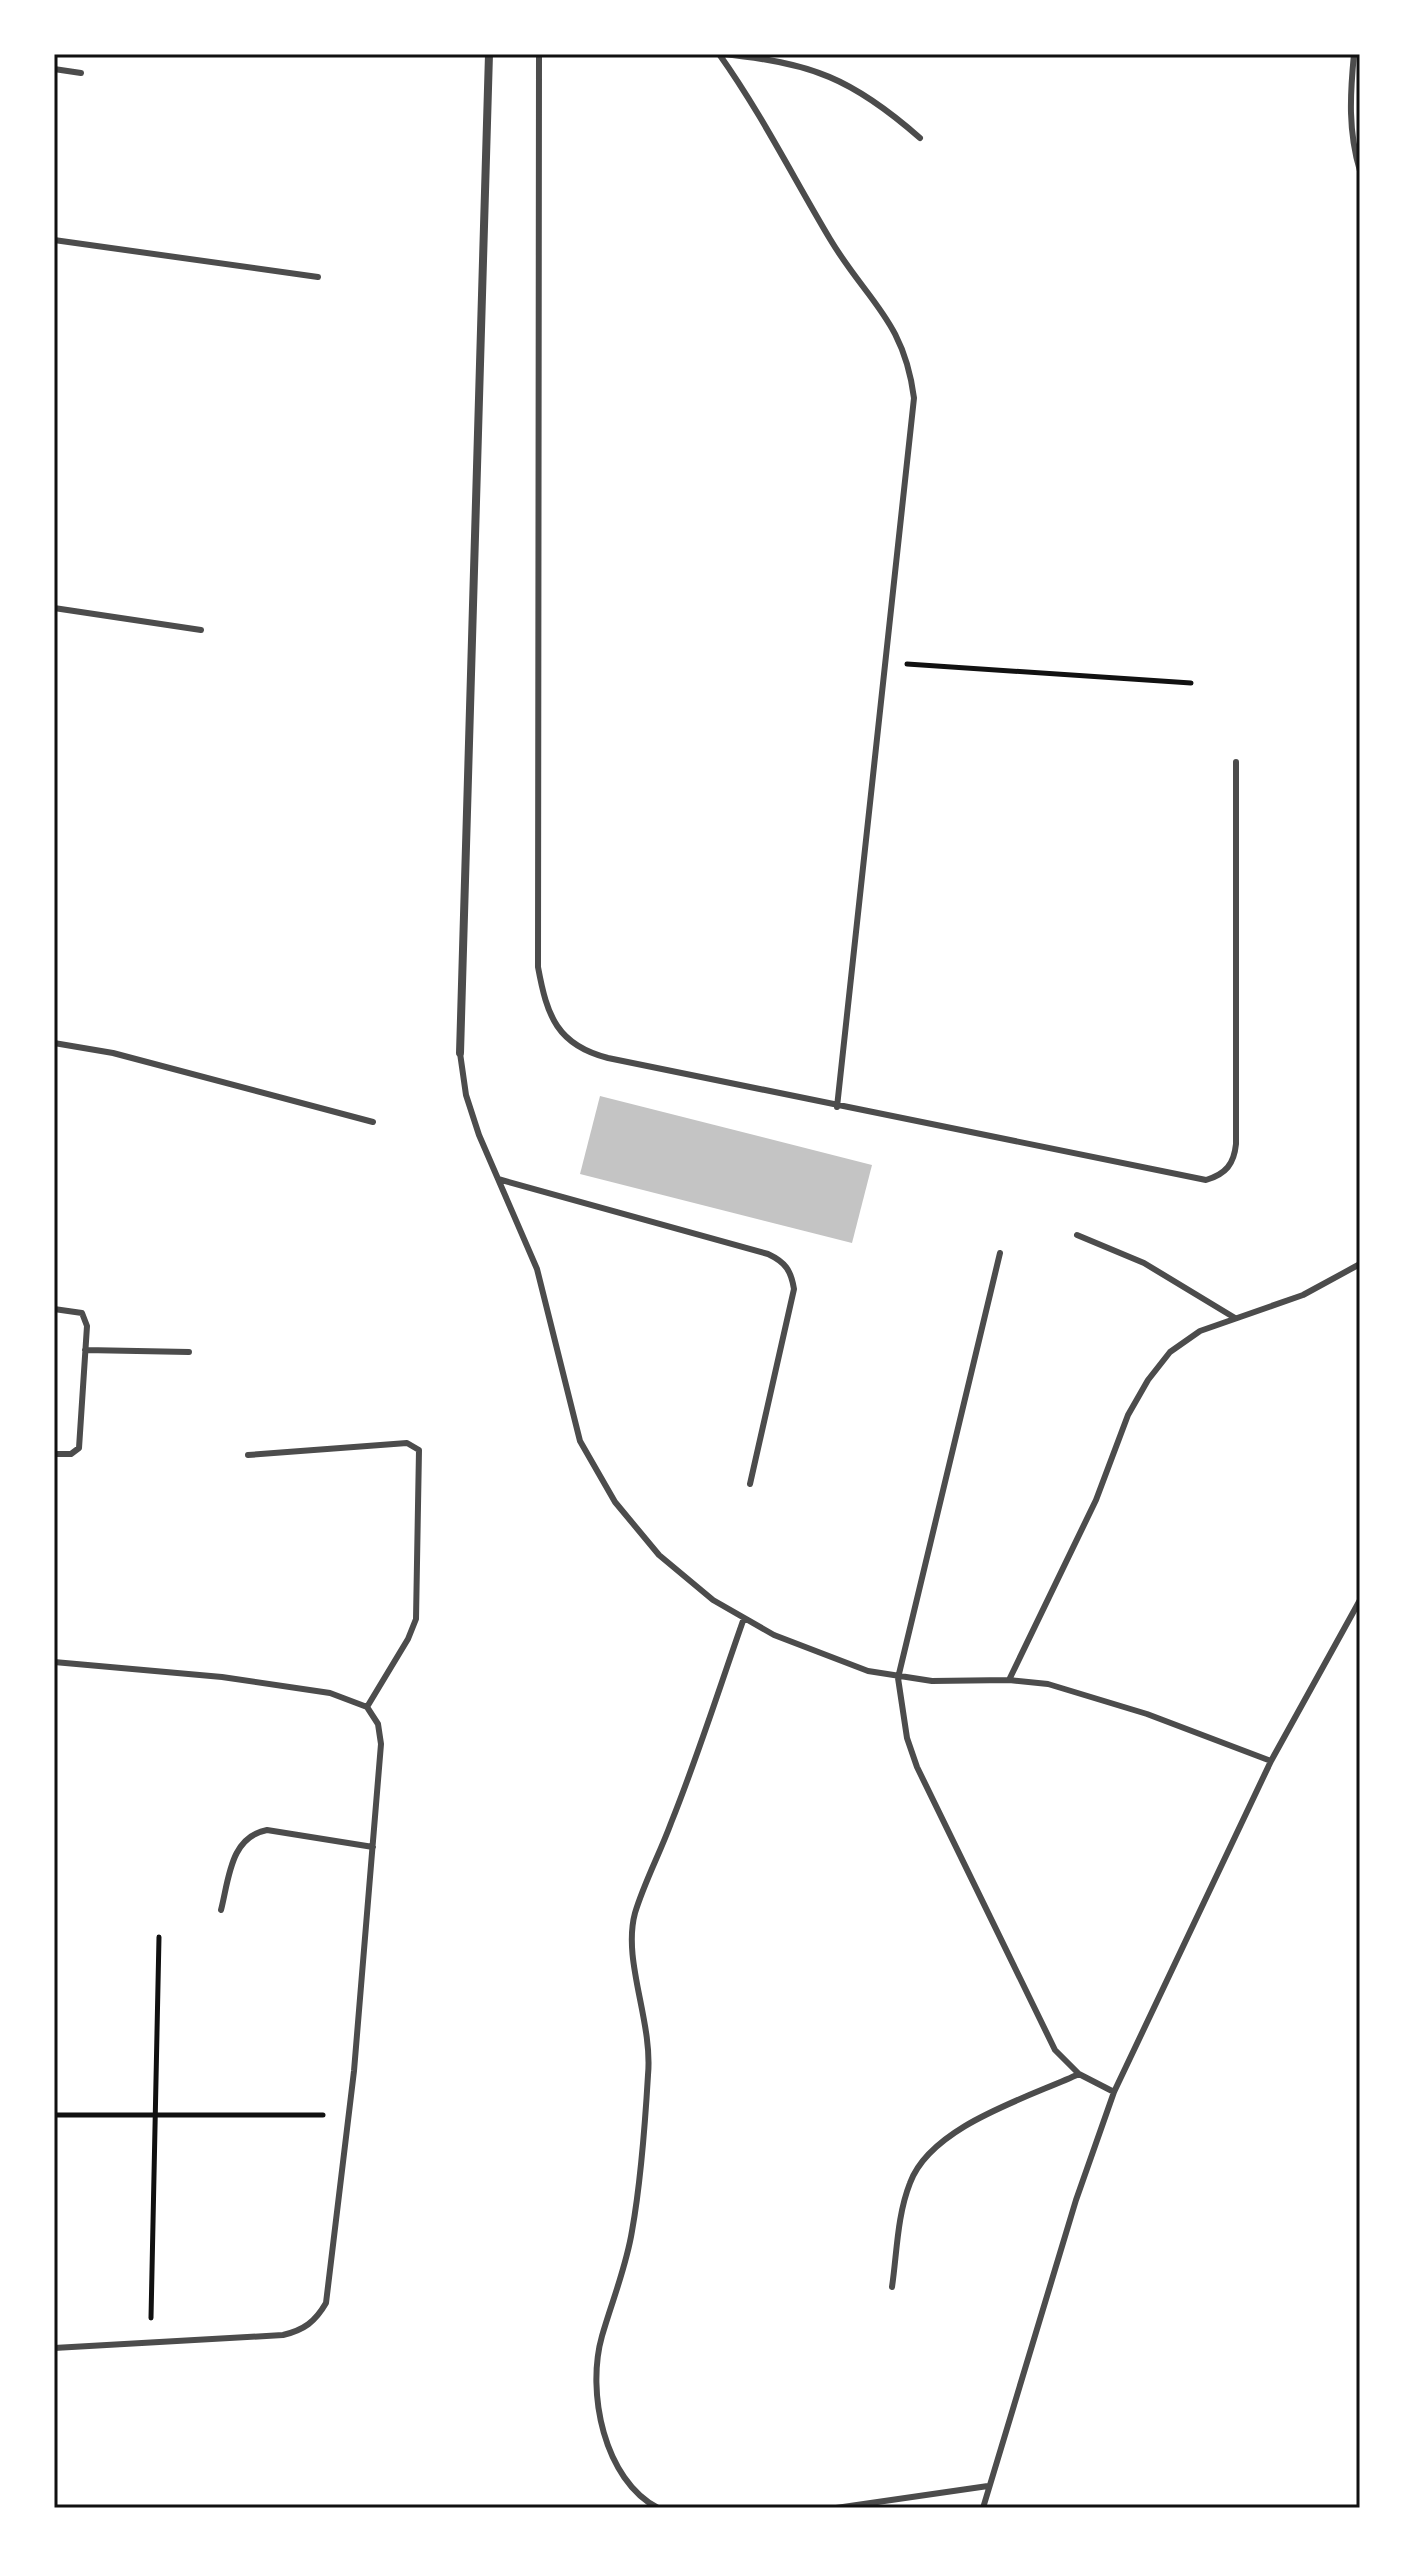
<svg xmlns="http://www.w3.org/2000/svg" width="1414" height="2562" viewBox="0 0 1414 2562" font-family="Inter,sans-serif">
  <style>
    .building { fill: #c4c4c4 }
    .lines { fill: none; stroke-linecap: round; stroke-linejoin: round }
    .path { stroke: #111; stroke-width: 5 }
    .service { stroke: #4c4c4c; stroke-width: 6 }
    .minor { stroke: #4c4c4c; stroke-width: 8 }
    .neatline { fill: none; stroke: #111; stroke-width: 3 }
  </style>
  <rect width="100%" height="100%" fill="#fff"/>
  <path class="building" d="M600,1096L872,1165L852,1243L580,1174Z"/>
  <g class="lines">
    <path class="path" d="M907,664L1191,683
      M54,2115H323
      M151,2318L159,1937"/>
    <path class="service" d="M539,54L538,967C547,1016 557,1045 608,1058L1206,1180C1226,1174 1234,1164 1236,1144V762
      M719,54C761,113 793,177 830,239C867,301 904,320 914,398L837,1107
      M721,54C811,62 853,79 920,138
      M1354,54C1350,95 1348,131 1360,171
      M54,69L81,73
      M54,240L318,277
      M54,608L201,630
      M54,1043L113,1053L373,1122
      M460,1053L466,1095L479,1135L537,1269L580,1441L615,1502L659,1555L713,1600L774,1635L868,1671L932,1681L1009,1680L1048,1684L1147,1714L1271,1761
      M498,1179L768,1254C785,1262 791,1270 794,1289L750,1484
      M1077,1235L1144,1263L1235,1318
      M1000,1253L898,1678L907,1738L917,1767L1055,2050L1079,2074L1114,2092
      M54,1309L82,1313L87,1326L79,1448L71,1454H54
      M85,1350L189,1352
      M248,1455L407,1443L419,1450L416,1619L408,1639L367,1707
      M54,1662L222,1677L330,1693L367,1707L378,1724L381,1744L354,2071L326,2303C315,2322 304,2330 283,2335L54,2348
      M1009,1680L1096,1500L1128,1415L1148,1380L1170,1352L1200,1331L1303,1295L1360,1264
      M221,1910C229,1879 230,1837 267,1830L373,1847
      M892,2287C897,2253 897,2216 910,2183C931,2126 1027,2098 1079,2074
      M658,2508C604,2480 586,2392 602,2336C612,2301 626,2268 632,2231C641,2181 645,2126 648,2075C653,2021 622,1961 635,1913C644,1883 660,1853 671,1823C698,1756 720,1686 744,1618
      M836,2508L988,2486
      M983,2508L1076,2200L1114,2092L1271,1761L1360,1600"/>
    <path class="minor" d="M460,1053L489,54"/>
  </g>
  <rect width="1414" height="2562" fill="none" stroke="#ffffff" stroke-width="112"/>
  <rect x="56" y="56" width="1302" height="2450" class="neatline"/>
</svg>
